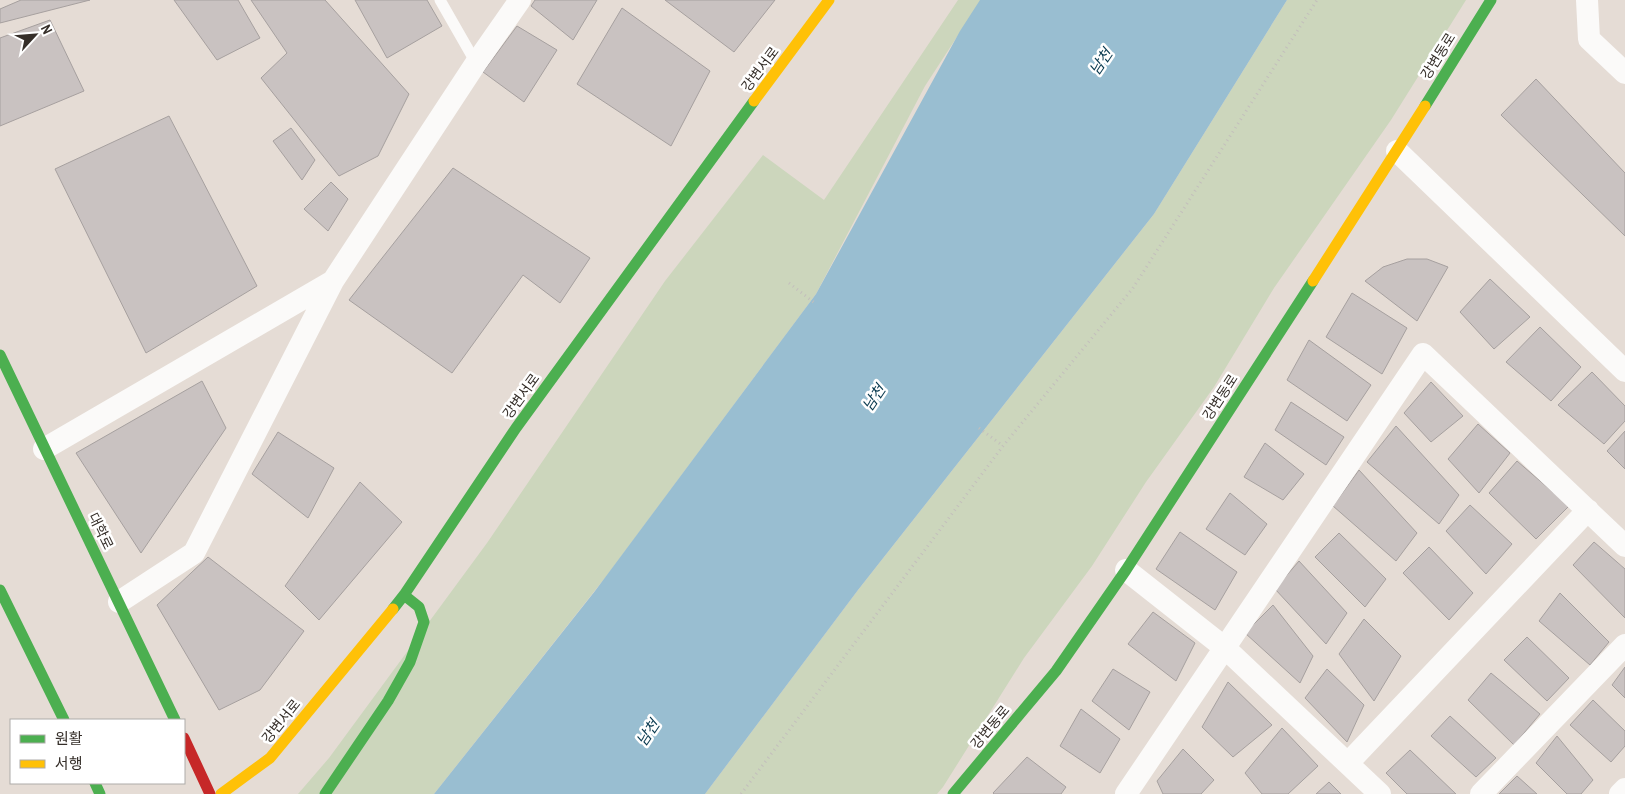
<svg xmlns="http://www.w3.org/2000/svg" width="1625" height="794" viewBox="0 0 1625 794" font-family="'Archivo Narrow','Noto Sans KR',sans-serif">
  <style>
    .green { fill: #ccd6bc }
    .water { fill: #99bed1 }
    .building { fill: #c9c2c1; stroke: #a6a09f }
    .lines { fill: none; stroke-linecap: round; stroke-linejoin: round }
    .path { stroke: #c3bebc; stroke-width: 3; stroke-dasharray: 1 4; stroke-linecap: butt }
    .lane { stroke: #fbfaf9; stroke-width: 11 }
    .street { stroke: #fbfaf9; stroke-width: 22 }
    .fast { stroke: #4caf50; stroke-width: 11 }
    .slow { stroke: #ffc107; stroke-width: 11 }
    .jam { stroke: #c62828; stroke-width: 11 }
    .labels { text-anchor: middle; stroke-width: 5; stroke-linejoin: round; paint-order: stroke }
    .street-label { font-size: 14px; fill: #352e29; stroke: #fff }
    .water-label { font-size: 15px; font-style: italic; fill: #06374d; stroke: #fff }
  </style>
  <rect width="100%" height="100%" fill="#e5dcd5"/>
  <path class="green" d="M958,0H981L925,86L816,294L608,574L434,794H298L329,758L487,543L665,281L763,155L824,200Z
    M1287,0H1466L1391,120L1274,288L1214,387L1146,482L1092,566L1024,658L943,787L937,794H705L858,590L1154,214Z"/>
  <path class="water" d="M980,0H1287L1154,214L858,590L705,794H434L595,591L816,294L960,31Z"/>
  <path class="building" d="M21,0H90L0,23V9Z
    M174,0H238L260,38L217,60Z
    M251,0H325L409,94L378,156L339,176L261,78L287,53Z
    M355,0H427L442,26L387,58Z
    M535,0H597L573,40L531,6Z
    M665,0H775L734,52Z
    M622,8L710,71L671,146L577,84Z
    M50,20L84,91L0,126V38Z
    M517,26L557,50L524,102L483,72Z
    M1536,79L1625,173V236L1501,115Z
    M169,116L257,286L146,353L55,169Z
    M291,128L315,160L302,180L273,141Z
    M453,168L590,258L560,303L523,275L452,373L349,300Z
    M331,182L348,199L328,231L304,209Z
    M1407,259H1427L1448,267L1417,321L1365,281L1383,267Z
    M1490,279L1530,317L1494,349L1460,312Z
    M1352,293L1407,328L1382,374L1326,337Z
    M1540,327L1581,367L1551,401L1506,362Z
    M1309,340L1371,385L1347,421L1287,380Z
    M1592,372L1625,406V421L1604,444L1558,405Z
    M202,381L226,428L141,553L76,453Z
    M1431,382L1463,416L1431,442L1404,413Z
    M1291,402L1344,437L1326,465L1275,430Z
    M1478,424L1510,453L1479,493L1448,459Z
    M1396,426L1459,495L1439,524L1367,462Z
    M1625,431V469L1607,451Z
    M278,432L334,468L308,518L252,474Z
    M1265,443L1304,474L1283,500L1244,477Z
    M1517,461L1569,506L1536,539L1489,493Z
    M1359,470L1417,533L1396,561L1333,506Z
    M360,482L402,522L319,620L285,586Z
    M1230,493L1267,524L1245,555L1206,529Z
    M1470,505L1512,544L1486,574L1446,531Z
    M1180,532L1237,572L1215,610L1156,569Z
    M1339,533L1386,579L1365,607L1315,557Z
    M1594,542L1625,569V618L1573,565Z
    M1429,547L1473,593L1449,620L1403,573Z
    M208,557L304,631L260,690L219,710L157,605Z
    M1299,561L1347,613L1326,644L1275,589Z
    M1560,593L1609,642L1590,665L1539,621Z
    M1273,605L1313,656L1300,683L1245,633Z
    M1153,612L1195,643L1176,681L1128,644Z
    M1364,619L1401,656L1374,701L1339,654Z
    M1527,637L1569,678L1547,701L1504,660Z
    M1625,667V698L1612,685Z
    M1113,669L1150,692L1129,730L1092,701Z
    M1327,669L1364,705L1347,742L1305,698Z
    M1491,673L1540,714L1514,745L1468,700Z
    M1228,682L1272,725L1233,757L1202,727Z
    M1593,700L1625,731V746L1611,762L1570,725Z
    M1081,709L1120,739L1100,773L1060,746Z
    M1450,716L1496,758L1476,777L1431,736Z
    M1282,728L1318,766L1288,794H1262L1245,773Z
    M1557,736L1593,780L1581,794H1567L1536,763Z
    M1183,749L1214,780L1201,794H1163L1157,781Z
    M1410,750L1456,794H1407L1386,773Z
    M1027,757L1066,787L1061,794H994L993,793Z
    M1517,776L1537,794H1499Z
    M1329,782L1341,794H1316Z"/>
  <g class="lines">
    <path class="path" d="M789,283L816,304
      M979,428L1003,446
      M741,794L1003,446L1133,288L1317,0"/>
    <path class="lane" d="M440,0L476,63"/>
    <path class="street" d="M1587,0L1589,39L1625,73
      M1397,151L1625,371
      M44,449L333,281L476,63L520,0
      M1126,570L1225,648L1380,794
      M119,602L194,553L333,281
      M1348,763L1588,510
      M1126,794L1423,354L1625,546
      M1481,794L1625,645
      M1620,794L1625,789"/>
    <path class="fast" d="M1425,106L1491,0
      M0,355L175,720
      M0,590L64,720
      M393,609L404,595L516,428L754,101
      M95,783L100,794
      M325,794L388,701L410,662L424,622L419,607L404,595
      M953,794L1056,671L1126,570L1313,281"/>
    <path class="slow" d="M754,101L829,0
      M1313,281L1425,106
      M221,794L270,758L393,609"/>
    <path class="jam" d="M184,738L210,794"/>
  </g>
  <g class="labels">
    <g class="street-label">
      <text transform="translate(1438 56) rotate(-58)" y="5">강변동로</text>
      <text transform="translate(760 69) rotate(-53)" y="5">강변서로</text>
      <text transform="translate(521 396) rotate(-54)" y="5">강변서로</text>
      <text transform="translate(1220 397) rotate(-57)" y="5">강변동로</text>
      <text transform="translate(101 531) rotate(64)" y="5">대학로</text>
      <text transform="translate(281 721) rotate(-51)" y="5">강변서로</text>
      <text transform="translate(990 727) rotate(-50)" y="5">강변동로</text>
    </g>
    <g class="water-label">
      <text transform="translate(1101 62) rotate(-56)" y="5">남천</text>
      <text transform="translate(874 398) rotate(-56)" y="5">남천</text>
      <text transform="translate(648 733) rotate(-56)" y="5">남천</text>
    </g>
  </g>
  <rect x="10" y="719" width="175" height="65" fill="#ffffff" stroke="#aeaba9"/>
  <rect x="20" y="735" width="25" height="8" fill="#4caf50" stroke="#aeaba9"/>
  <text x="55" y="744" font-size="15" fill="#352e29">원활</text>
  <rect x="20" y="760" width="25" height="8" fill="#ffc107" stroke="#aeaba9"/>
  <text x="55" y="769" font-size="15" fill="#352e29">서행</text>
  <g transform="translate(35 35) rotate(64)" stroke="#ffffff" stroke-width="4" paint-order="stroke">
  <path d="M0-4L9 19L0 12L-9 19Z" fill="#352e29"/>
  <text y="-8" font-size="14" font-weight="bold" text-anchor="middle" fill="#352e29">N</text>
  </g>
</svg>
